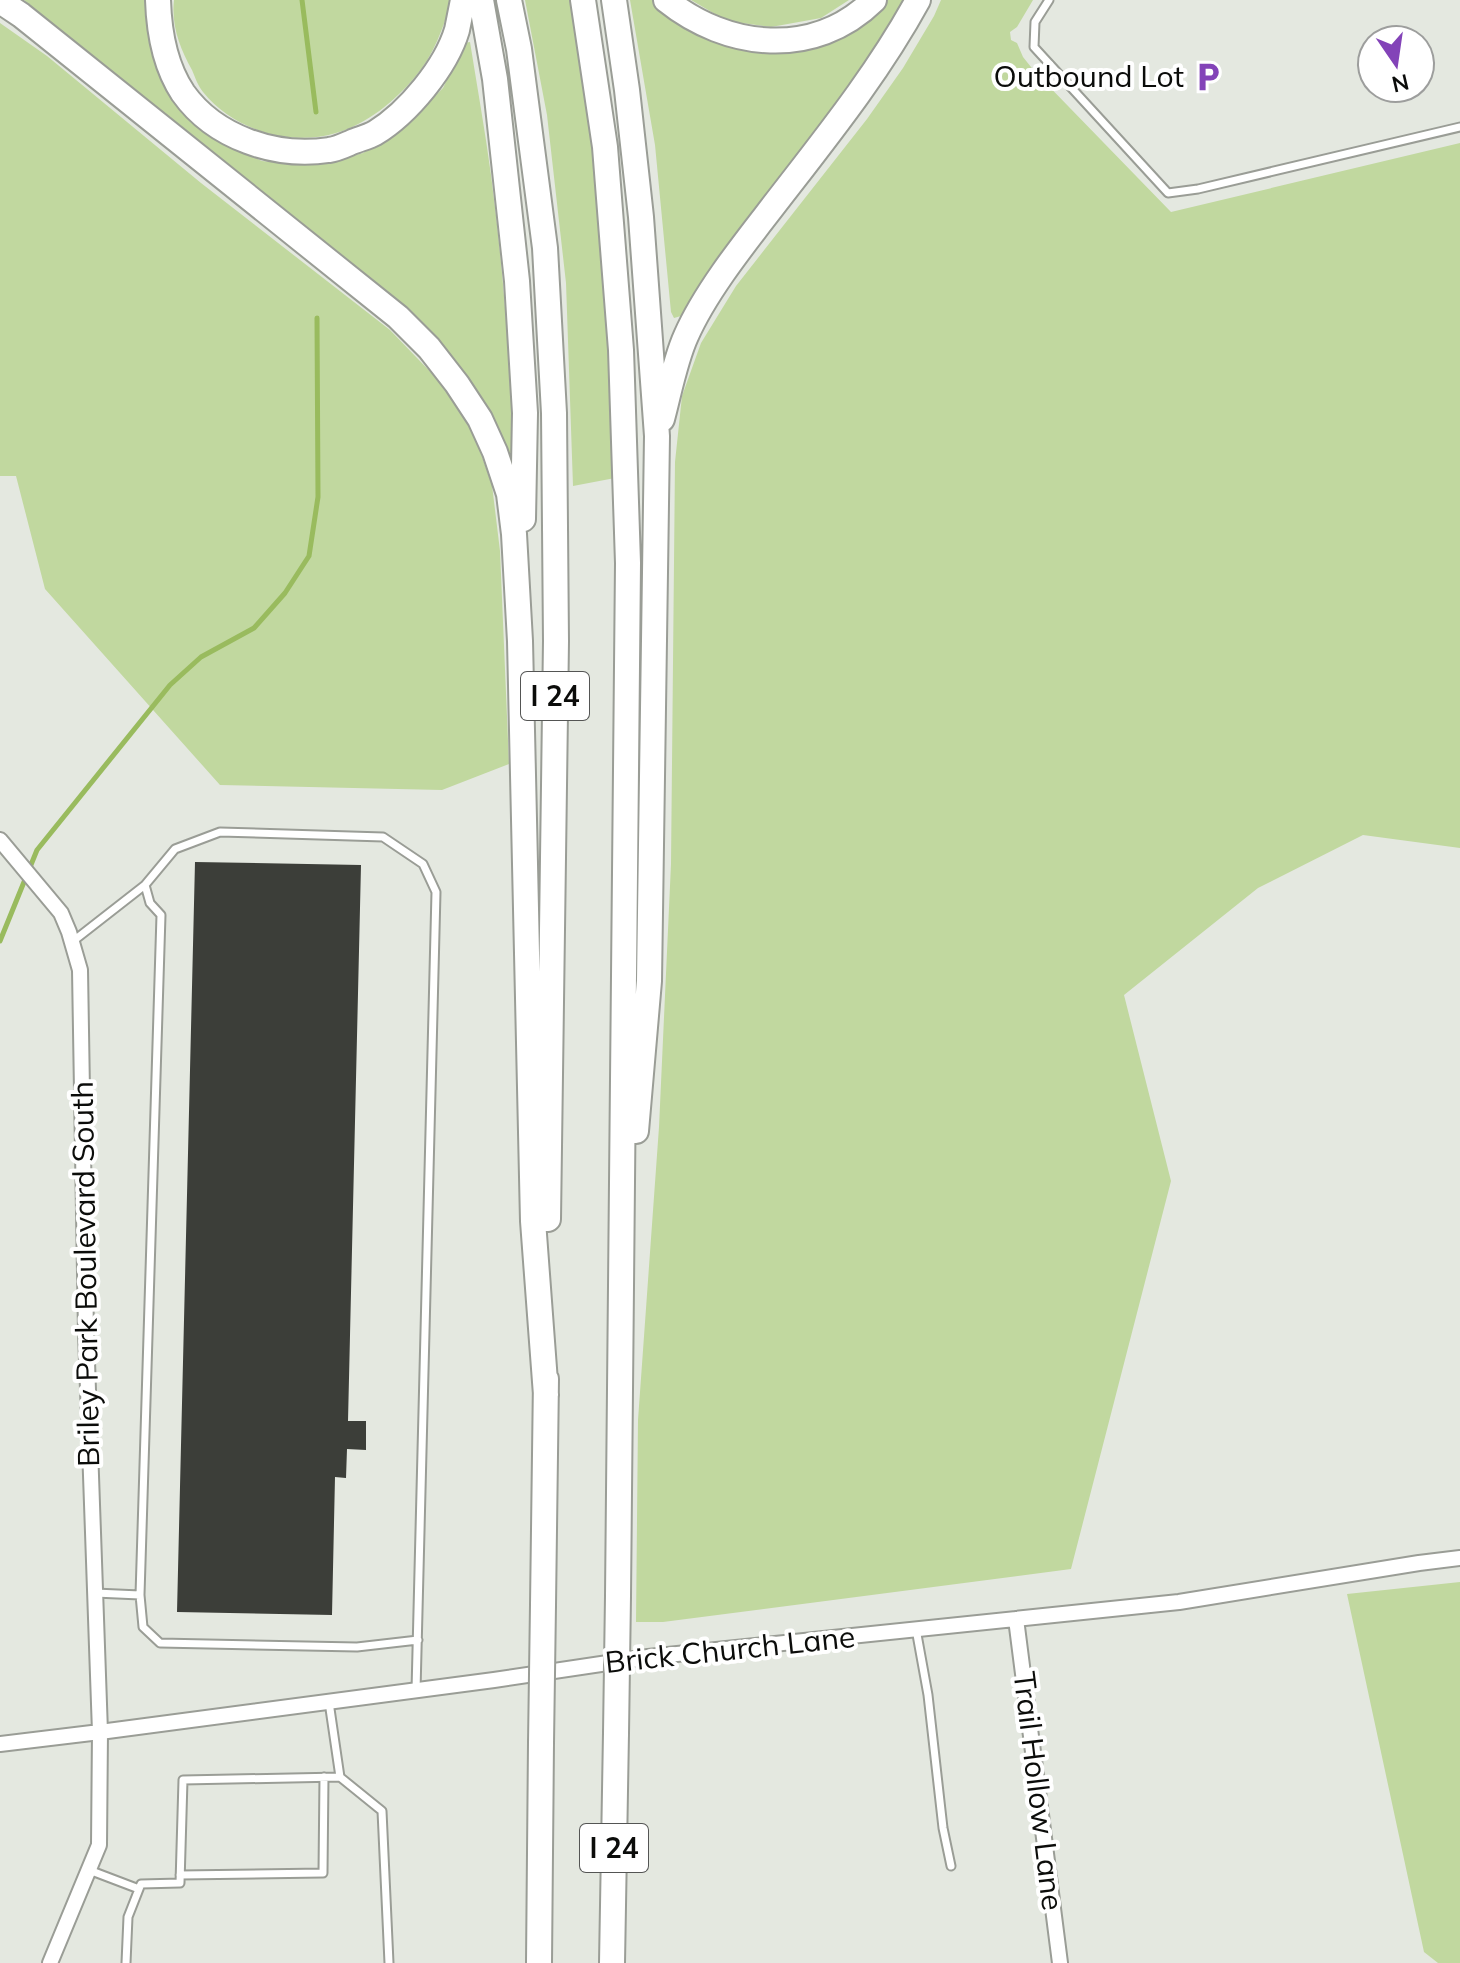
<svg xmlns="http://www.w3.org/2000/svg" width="1460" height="1963" viewBox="0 0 1460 1963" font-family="Mulish,sans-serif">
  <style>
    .green { fill: #c1d89f }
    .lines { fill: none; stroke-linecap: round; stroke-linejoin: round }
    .stream { stroke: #99bb5e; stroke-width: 5 }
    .building { fill: #3c3e39 }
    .lane-casing { stroke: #9a9d96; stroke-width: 11 }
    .street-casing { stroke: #9a9d96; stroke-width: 18 }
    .highway-casing { stroke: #9a9d96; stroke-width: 28 }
    .lane { stroke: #fff; stroke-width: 7 }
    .street { stroke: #fff; stroke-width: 14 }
    .highway { stroke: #fff; stroke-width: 24 }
    .highway-bridge-casing { stroke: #9a9d96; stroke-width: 28; stroke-linecap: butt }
    .highway-bridge { stroke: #fff; stroke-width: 24 }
    .labels { text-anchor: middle; stroke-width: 8; stroke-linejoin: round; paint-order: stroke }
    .shield { fill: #fff; stroke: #545554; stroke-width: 2 }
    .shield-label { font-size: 28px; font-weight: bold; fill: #0b0c0a }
    .poi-label { font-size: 30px; fill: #0b0c0a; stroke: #fff; text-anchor: end }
    .street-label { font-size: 30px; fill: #0b0c0a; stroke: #fff }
  </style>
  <rect width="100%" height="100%" fill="#e4e8e0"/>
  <path class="green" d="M24,0H148L162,79L182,111L223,144L262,161L300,165L329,162L363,153L398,132L443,88L464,43L470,42C477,86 485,130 491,175C504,273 511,373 514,472L473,390Z
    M174,0H452C443,28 434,55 415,77C396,100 366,125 336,133C289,147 234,130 203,92C198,86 195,77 192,70C180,49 171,25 174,0Z
    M525,0H570L592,147L608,310L615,478L573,486L566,283L547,115Z
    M630,0H652L667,15L724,43L871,15L886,0H907L876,51L681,316L674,318L671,312L655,145Z
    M691,0H849L821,18L771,27L727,21Z
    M941,0H1033L1017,27L1010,32L1011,40L1017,43L1023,57L1035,72L1171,212L1460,143V848L1363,835L1258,888L1124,995L1171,1181L1071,1569L663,1622H636L638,1420L659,1127L671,864L675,462L682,396L701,343L736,286L867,119L903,68L934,16Z
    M0,23L47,56L201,183L390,330L445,387L475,437L492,485L500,551L509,764L442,790L220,785L45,589L16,476H0Z
    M1460,1582V1963H1438L1424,1952L1347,1594Z"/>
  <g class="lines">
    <path class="stream" d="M302,0L316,112
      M0,941L37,850L170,685L201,657L254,628L285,593L309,556L318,497L317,318"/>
  </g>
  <path class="building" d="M195,862L361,865L348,1421H366V1450L347,1449L346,1478L335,1477L332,1615L177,1612Z"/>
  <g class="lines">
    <g class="lane-casing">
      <path id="lane" d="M1049,0L1035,22L1034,47L1168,193L1198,189L1460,127
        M72,942L145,885
        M95,1593L140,1595
        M916,1629L928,1695L943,1828L951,1866
        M416,1691L436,892L423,864L383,837L220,832L175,849L145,885L150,903L161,915L140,1595L143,1627L160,1643L357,1647L418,1640
        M329,1702L340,1777
        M89,1870L139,1889
        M180,1875L323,1873L324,1777
        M126,1963L128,1917L141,1884L180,1883L183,1780L340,1777L382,1811L389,1963"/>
    </g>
    <g class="street-casing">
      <path id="street" d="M0,840L61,913L69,932L80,970L86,1333L100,1732L99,1845L50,1963
        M1016,1619L1060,1963
        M0,1744L100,1732L494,1680L648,1657L1179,1602L1419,1563L1460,1558"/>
    </g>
    <g class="highway-casing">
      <path id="highway" d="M158,0C159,32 165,66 183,93C215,138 276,158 329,150C337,149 345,145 352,142C359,139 368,137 375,133C408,113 446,67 457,30C459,20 461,10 463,0
        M481,0L495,79L517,281L525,413L523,519
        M509,0L519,49L545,248L554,413L556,641L548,1219
        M583,0L605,147L621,350L628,563L618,1596
        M614,0L627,90L641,217L657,436L649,981L636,1131
        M666,0C727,49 814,59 874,0
        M0,1L21,15L398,317L429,348L457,384L480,419L495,452L509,494L514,534L520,641L533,1221L546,1395
        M662,419C669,393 675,360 686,336C704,295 739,250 767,214C820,145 876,77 918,0
        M543,1605L546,1379
        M539,1963L541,1743
        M612,1963L616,1733"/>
    </g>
    <use href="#lane" class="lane"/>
    <use href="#street" class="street"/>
    <use href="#highway" class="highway"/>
    <g class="highway-bridge-casing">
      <path id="highway-bridge" d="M616,1733L618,1596
        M541,1743L543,1605"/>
    </g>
    <use href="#highway-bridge" class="highway-bridge"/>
  </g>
  <defs>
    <g id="parking-bare" transform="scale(2.4)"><path d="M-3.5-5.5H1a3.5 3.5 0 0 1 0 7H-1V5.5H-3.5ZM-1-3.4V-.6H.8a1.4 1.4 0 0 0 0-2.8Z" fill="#8343b8" stroke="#fff" stroke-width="2.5" paint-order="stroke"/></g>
  </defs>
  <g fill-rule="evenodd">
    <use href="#parking-bare" x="1208" y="77"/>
  </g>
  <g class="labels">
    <g class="shield">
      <rect x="521" y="672" width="68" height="48" rx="6"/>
      <rect x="580" y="1824" width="68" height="48" rx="6"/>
    </g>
    <g class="shield-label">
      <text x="555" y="706">I 24</text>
      <text x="614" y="1858">I 24</text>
    </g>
    <g class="poi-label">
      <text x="1184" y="87">Outbound Lot</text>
    </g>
    <g class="street-label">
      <text transform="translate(86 1274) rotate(-91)" y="10">Briley Park Boulevard South</text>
      <text transform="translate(730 1650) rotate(-6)" y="10">Brick Church Lane</text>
      <text transform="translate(1038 1791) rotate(83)" y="10">Trail Hollow Lane</text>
    </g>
  </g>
  <g transform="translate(1396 64) rotate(167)"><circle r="38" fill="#ffffff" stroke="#9d9e9d" stroke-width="2"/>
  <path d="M0-6L14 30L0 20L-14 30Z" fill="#8343b8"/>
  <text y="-12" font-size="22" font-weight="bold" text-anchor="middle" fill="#0b0c0a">N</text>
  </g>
</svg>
